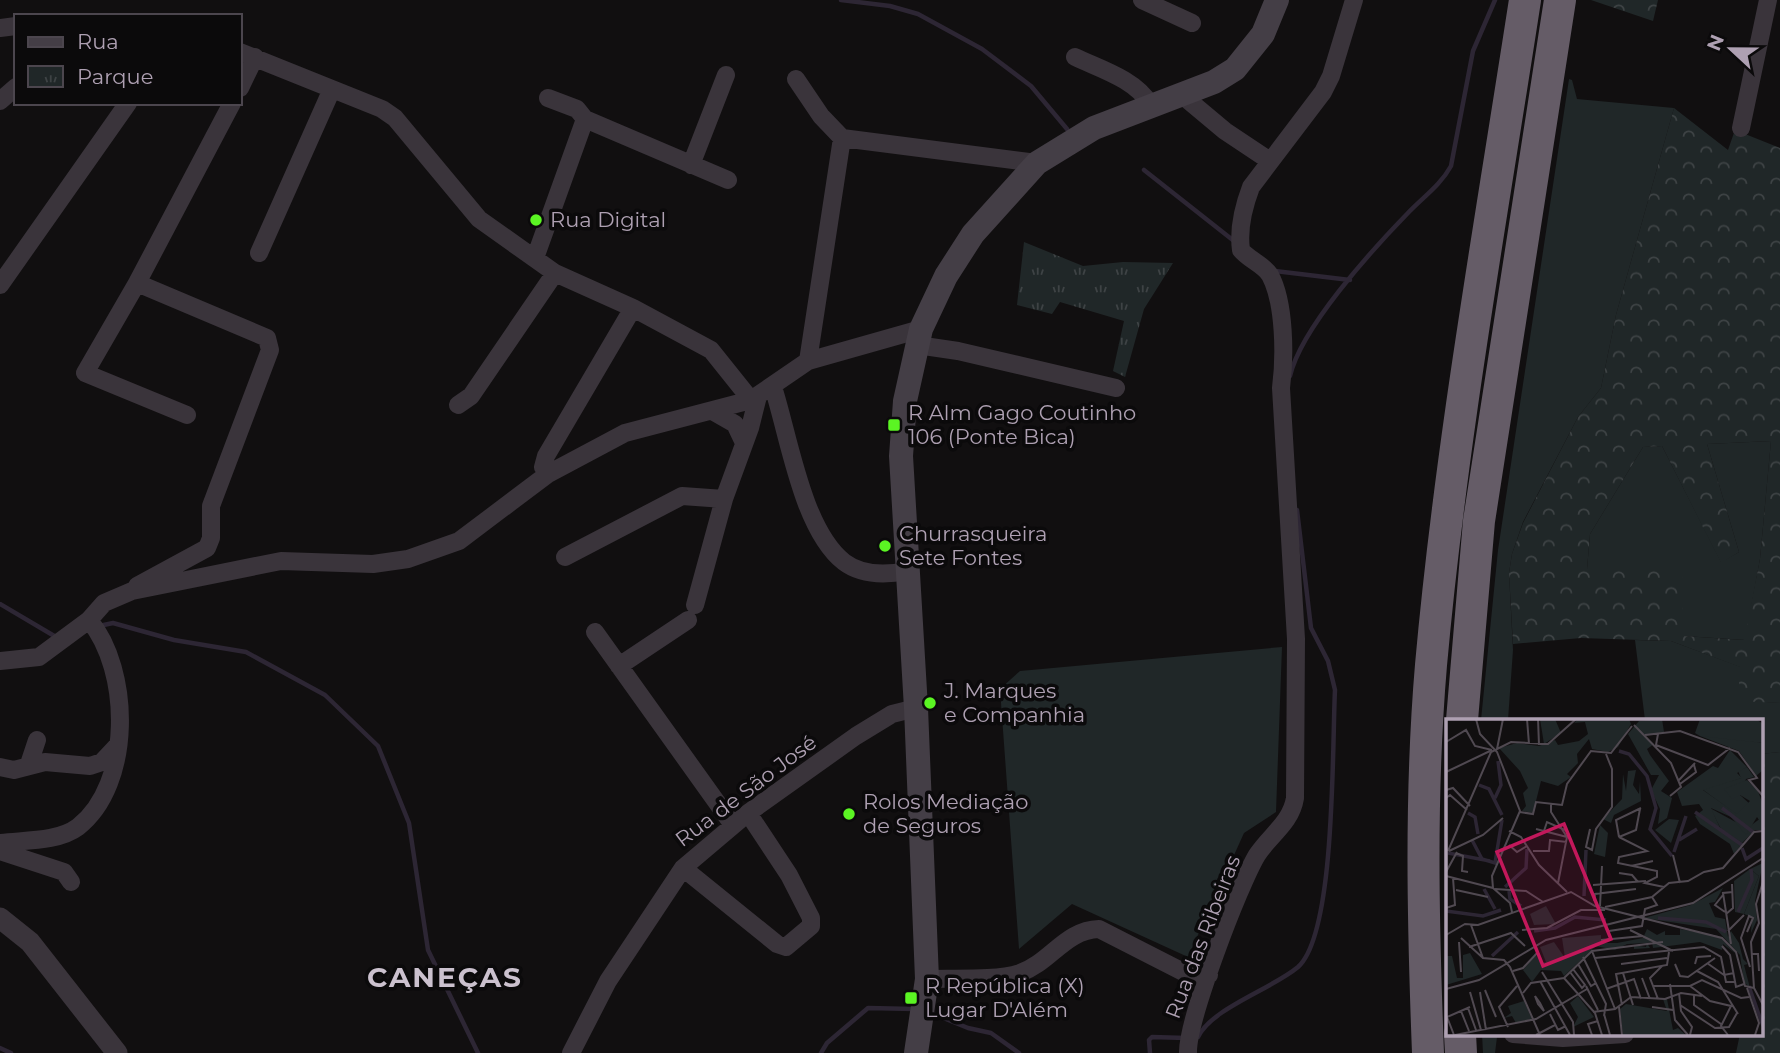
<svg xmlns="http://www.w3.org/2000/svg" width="1780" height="1053" viewBox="0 0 1780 1053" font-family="Montserrat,sans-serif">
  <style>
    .green { fill: #202728 }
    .forest { fill: url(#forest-crowns); fill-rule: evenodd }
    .park { fill: url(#park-tufts) }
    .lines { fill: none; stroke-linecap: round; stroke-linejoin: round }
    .stream { stroke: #2d2634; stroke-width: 4.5 }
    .minor { stroke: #3a343b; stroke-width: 18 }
    .tertiary { stroke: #3a343b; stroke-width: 21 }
    .secondary { stroke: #443e46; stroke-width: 24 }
    .motorway { stroke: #655c67; stroke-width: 32 }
    .poi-dot { fill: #5bf523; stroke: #0b0a0b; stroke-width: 2.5 }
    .labels { text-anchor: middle; stroke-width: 7; stroke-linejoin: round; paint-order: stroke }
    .poi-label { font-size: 21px; fill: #aea0b2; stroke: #0b0a0b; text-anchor: start }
    .street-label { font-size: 21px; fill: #aea0b2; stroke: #0b0a0b }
    .district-label { font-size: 28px; font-weight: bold; letter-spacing: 2px; fill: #cbc1ce; stroke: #0b0a0b }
    .inset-river { fill: none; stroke: #2d2634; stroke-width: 3.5 }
    .inset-road { fill: none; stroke: #504951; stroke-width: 2 }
    .view { fill: #c2185b; fill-opacity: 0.15; stroke: #c2185b; stroke-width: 3.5 }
    .inset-edge { fill: none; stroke: #aea0b2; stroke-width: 3.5 }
  </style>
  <defs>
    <pattern id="forest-crowns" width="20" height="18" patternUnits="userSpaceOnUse" patternTransform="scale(1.75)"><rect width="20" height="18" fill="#202728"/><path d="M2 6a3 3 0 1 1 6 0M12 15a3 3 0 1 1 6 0" fill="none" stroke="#3e4345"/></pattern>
    <pattern id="park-tufts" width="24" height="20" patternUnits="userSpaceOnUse" patternTransform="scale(1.75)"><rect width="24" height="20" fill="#202728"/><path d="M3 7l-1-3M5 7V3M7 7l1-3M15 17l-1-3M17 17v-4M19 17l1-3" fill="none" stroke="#3e4345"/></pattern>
  </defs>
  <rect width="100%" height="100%" fill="#110f10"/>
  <path class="green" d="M1569,79L1572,80L1577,99L1674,108L1616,315L1601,388L1578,417L1523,522L1512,554L1509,573L1513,650L1508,720H1481L1498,550Z
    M1771,441L1760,559L1745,640L1683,636L1587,569L1590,534L1643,447L1662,446L1721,562L1739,552L1707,444Z
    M1635,640L1671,641L1741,667L1739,700L1780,703V752L1761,754V720H1645Z
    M1282,647L1276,812L1244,833L1188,957L1072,904L1019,949L1000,689L1020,671Z
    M1482,1034H1510L1497,1037L1495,1053H1483Z"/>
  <path class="forest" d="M1591,0H1658L1653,21Z
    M1674,108L1728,150L1735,130L1780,148V703L1738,701L1740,667L1671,641L1581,638L1513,644L1509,573L1512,554L1523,523L1578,417L1601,388L1616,315ZM1771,441L1760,559L1744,640L1683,636L1682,565L1587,569L1590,534L1643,447L1662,446L1721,563L1739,552L1707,444Z
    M1780,752V1053H1736L1740,1034H1761V754Z"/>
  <path class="park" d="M1024,242L1083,266L1123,262L1173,263L1144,309L1125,377L1113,371L1124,321L1060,302L1052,314L1017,305Z"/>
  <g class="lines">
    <path class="stream" d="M841,0L890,6L918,14L982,49L1031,86L1067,129
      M1144,170L1234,241
      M1275,271L1350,280
      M1290,376C1301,328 1372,250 1407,214C1423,197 1440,186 1451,166L1473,51L1495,0
      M0,604L56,637
      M99,626L113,623L174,640L246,652L325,695L378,746L409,823L428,950L478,1053
      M929,1012L968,1028L991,1033L1019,1053
      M1198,1037C1212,1008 1272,989 1298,967C1336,933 1332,745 1335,690L1328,661L1311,628L1297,510
      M0,1048L11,1053
      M821,1053L827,1043L868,1008L914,1009
      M1150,1053L1149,1040L1152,1037L1186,1038"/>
    <path class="minor" d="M1142,0L1192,23
      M0,28L16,26
      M240,52L382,109L395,118L479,219L555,273L633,308L711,350L751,400
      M1075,57C1100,69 1135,79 1150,104
      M796,79L821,116L842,138L1037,163
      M240,88L255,57
      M1182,95L1225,131L1270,161
      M548,98L577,109L585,119L728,180
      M0,101L16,87
      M1741,128L1768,0
      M691,165L726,75
      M259,253L332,89
      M535,258L585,119
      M137,283L85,373L187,415
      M0,285L128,103
      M917,345L958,351L1116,388
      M808,361L842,138
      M773,387C789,436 802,529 844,562C861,575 886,575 907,571
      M458,405L471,396L555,273
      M714,412L735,424L744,443
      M548,474L543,467L546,456L633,308
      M565,557L682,496L724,499
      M137,586L207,548L211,538V506L270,350L267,338L137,283L232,103
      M695,605L724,499L750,428L758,396
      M595,632L733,825
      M0,661L39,657L89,620L104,603L132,591L281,561L373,564L408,559L459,541L548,474L625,433L751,400L808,361L921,329
      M619,666L688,620
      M29,764L37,740
      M0,767L14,770L45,762L90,766L102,762L117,746
      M0,843C24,840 58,842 78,827C133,784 131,670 89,620
      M0,851L64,872L71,882
      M683,868L777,944L786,947L811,926V918L789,875L748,813
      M927,979C954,978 995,981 1020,973C1051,962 1065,930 1099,929L1193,977L1209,975
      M1513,1034L1563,1038L1625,1034
      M571,1053L608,981L683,868L748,813L856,736L892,714L916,708
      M1188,1053C1187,1021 1239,885 1257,855C1270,835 1291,823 1295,798L1296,639L1281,388C1285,357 1285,303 1270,275C1264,265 1248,259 1241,250C1238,228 1243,208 1251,187L1323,92L1331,76L1354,0"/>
    <path class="tertiary" d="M0,918L30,942L117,1053"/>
    <path class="secondary" d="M916,1053L927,979L916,708L901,456L905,401L921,329L946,276L973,234L1037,163L1094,128L1214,82L1235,69L1263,34L1277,0"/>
    <path class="motorway" d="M1462,720L1479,521L1560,0
      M1460,1034L1461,1053
      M1428,1053C1423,923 1420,794 1431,665C1451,442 1491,221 1525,0"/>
  </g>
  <g class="poi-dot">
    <circle cx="536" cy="220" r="7"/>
    <rect x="887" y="418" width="14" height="14" rx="3.5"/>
    <circle cx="885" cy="546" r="7"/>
    <circle cx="930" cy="703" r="7"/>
    <circle cx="849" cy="814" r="7"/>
    <rect x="904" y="991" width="14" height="14" rx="3.5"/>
  </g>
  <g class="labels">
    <g class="poi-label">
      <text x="550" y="227">Rua Digital</text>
      <text x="908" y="420">R Alm Gago Coutinho<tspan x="908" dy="24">106 (Ponte Bica)</tspan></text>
      <text x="899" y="541">Churrasqueira<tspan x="899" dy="24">Sete Fontes</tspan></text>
      <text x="944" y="698">J. Marques<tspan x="944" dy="24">e Companhia</tspan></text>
      <text x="863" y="809">Rolos Mediação<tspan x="863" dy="24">de Seguros</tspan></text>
      <text x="925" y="993">R República (X)<tspan x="925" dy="24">Lugar D'Além</tspan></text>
    </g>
    <g class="street-label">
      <text transform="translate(746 791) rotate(-37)" y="7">Rua de São José</text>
      <text transform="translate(1203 937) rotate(-69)" y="7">Rua das Ribeiras</text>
    </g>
    <g class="district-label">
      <text x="445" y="987">CANEÇAS</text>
    </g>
  </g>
  <g transform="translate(1446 719)">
    <rect width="317" height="317" fill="#110f10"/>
    <path d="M263,15L317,24V51L310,57L293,32L254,17ZM301,48L308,58L300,60L294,76L305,86L291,96L256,70L295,59L292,52ZM264,89L295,106L304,107L315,99L317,111H309L296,124L275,110ZM304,150L313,157L298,195L289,193L288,162ZM277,169L269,183L263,184L269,198L279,200L282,218L285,212L293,224L297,240L302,245L298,246L304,269L298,263L294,236L270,210L198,199L245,186ZM100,187L110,205L88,206L84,195ZM24,234L36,255L0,266L1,237H6L11,259H17V236ZM132,277L148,298L127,308L132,298L124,284ZM217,280H221L227,311L232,309L240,316H177L174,290L180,285L221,292ZM78,282L86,300L70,304L66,297L58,299L65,294L62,287Z" fill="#202728"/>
    <path d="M94,0H109L115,14L98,25ZM132,0H183L185,5L172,28L162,33L146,30L143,20L131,35L132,44L121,55L125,58L112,67L95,62L87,94L76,92L80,87L77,74L82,69L74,52L53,29L71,24L93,27L109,21L112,26L133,22L142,15L139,3L128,4ZM216,0L218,13L199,17L208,25L201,30L204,36L223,62L215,72L226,79L221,99L212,105L214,90L205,71L213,56H205L182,15L193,2ZM254,0H310L317,5V24L254,17L249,14ZM284,31L301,48L291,54L296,59L257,71L291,95L304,82L294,76L286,80L278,70L301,61L312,72L317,86V107L311,98L300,116L285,98L265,89L275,111L297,124L288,135L284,125L254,105L249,97L257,91L253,85L236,87L231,73L267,47L272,49ZM190,51L187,66L193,75L194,62L195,82L168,96L165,104L157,100L176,80L177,55L180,72L182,52ZM223,100L233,101L225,124L209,111ZM154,106L162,114L159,138L148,135ZM317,144L309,182L311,201L305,214L306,198L298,195L313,157L304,150ZM201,210L211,216L219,212V216H234V210L273,217L290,235L277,225L276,231L254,223L207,229L206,223L201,224L204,229L188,230V226L200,228L201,224L181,225L169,231L150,227L118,257L115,252L95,251L86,263L77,251L90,236L95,244L100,243L94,228L108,223L119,239L116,219L155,216V224H171L197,219Z" fill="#202728"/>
    <path class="inset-river" d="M173,32L183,35L201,57L210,89L204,110L226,137M33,66L43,70L56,96M49,79L55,66L52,42M276,89L307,113M249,93L296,126M22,94L29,98L32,115M26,121L36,140L49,144L56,101M233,121L251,110M296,129L300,140L317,129M228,133L240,97M2,134L44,142M59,168L80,149L81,130M38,170L49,190M63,172L64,180L75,187M138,177L140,131M0,192L37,197L55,191M292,193L306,161L305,150M212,199L260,203L280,213M88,212L109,209L129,198L160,201M46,237L72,213M303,267L317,307"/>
    <path class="inset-road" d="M30,0L34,15L51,33L74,92L46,157L47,169L64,184L66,193M81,0L83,25M92,0L93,26M188,6L225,44L235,68L224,77M212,15L210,26L262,46L284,29M199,16L234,12L292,33L311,59L303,61L317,77M0,23L20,11L29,27L46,31M51,30L57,0M0,53L44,32M233,61L249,44M234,65L250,53L248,46M0,71L7,69L24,87M0,79L4,76L21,91M105,85V93L121,118L112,164M74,93L87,95L90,83L116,86L121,65L145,32L165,34L186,7M90,110L121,118M144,110L140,128L146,131L150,110L166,88V50L160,35M63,112L75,118L93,146L121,173M98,112L101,103L119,111M173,118L201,132L173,138L172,144L211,152V158L199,164L218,168M173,118L170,101L195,89M173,118L190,111L194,90M63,126L71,133L81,127M2,132L45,33L65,23L102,25L130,0M3,132L37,116L57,99M87,132H103L104,121L121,123M10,134L17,137L16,152L22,153M227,136L234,164M185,147L207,142M0,153L11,133M173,154L186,156L192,163M0,157L47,169M317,163L310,185L313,204L305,223L308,269L317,286M147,166L200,162M49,170L80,172L97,183M10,171L42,178M277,176L269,186L279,193M148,182L149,175L190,170M154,187L156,147M159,188L206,178L223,164L242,162L258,153L277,149L308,113L317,112M0,189L9,186L7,159M280,195L287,189L286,165M25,206L37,239L58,241L64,248L94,316M76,211L101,209L135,191H159M184,211L227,232M163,212L196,207L199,190L211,186L206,178M282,212L298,196M301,213L307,199L303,197L295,219L304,248M0,216L19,205L32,206L125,173L149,187L276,219L290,233L299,267L308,269M15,219L37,239M155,221L197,217M13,223L15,253M285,225L277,174L287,173M276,227L284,236L290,268L298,265M23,228L65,214L79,227M146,232L169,290M306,235H312L313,252M137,238L160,285L158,297M149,239L258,228L275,238L280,263H289M261,244L278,256L288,254M132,245L145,267L150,264M175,245L221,239M229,245L234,257L242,258L269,239M249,245L251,238L265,237M67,252L77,249L92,233M251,252L272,263L292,295M96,253L127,303L128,316M124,253L136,269L139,266L127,250M177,254L187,286M118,259L149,294L156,316M196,259L204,280M94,262L124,316M224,265L229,301L242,316M140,267L152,291M207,267H244L256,261L295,279L303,278M244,267L264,282L285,287L275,307L282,316M301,269L313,304L309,316M0,270L33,261L100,221L247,184L317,139M160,270L188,260L195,280M39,271L50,298M24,273L35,311M34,273L40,311M77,274L85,264L118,259L146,232L217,223M233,274L235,292L246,308L244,316M248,276V286L275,305M89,277L94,284L98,292L92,285ZM212,280L204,259L216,247M176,286L170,255L221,246L223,233M234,286L269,309L283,308L291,294M173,288L176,316M206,288L227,291M22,289L30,311M15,292L23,312M147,293L169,290L185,278L219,280L235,274L256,277M104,295L112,311L120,307M158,295L164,316M62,308L53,288L71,267M8,316L1,298L24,288M9,316L90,300L141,270M90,316L109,306M146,316L142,305L152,302"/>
    <path class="view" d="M118,105L165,220L97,247L51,133Z"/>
    <rect width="317" height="317" class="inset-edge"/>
  </g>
  <rect x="14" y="14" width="228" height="91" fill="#0b0a0b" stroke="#4c464e" stroke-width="2"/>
  <rect x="28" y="37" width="35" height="10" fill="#443e46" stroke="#4c464e" stroke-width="2"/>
  <text x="77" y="49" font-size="21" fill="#aea0b2">Rua</text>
  <rect x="28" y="66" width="35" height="21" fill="url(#park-tufts)" stroke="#4c464e" stroke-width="2"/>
  <text x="77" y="84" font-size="21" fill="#aea0b2">Parque</text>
  <g transform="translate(1731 49) rotate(292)" stroke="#0b0a0b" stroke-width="5" paint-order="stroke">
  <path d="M0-5L12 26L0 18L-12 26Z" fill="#aea0b2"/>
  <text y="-10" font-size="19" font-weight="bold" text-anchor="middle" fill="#aea0b2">N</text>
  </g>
</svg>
